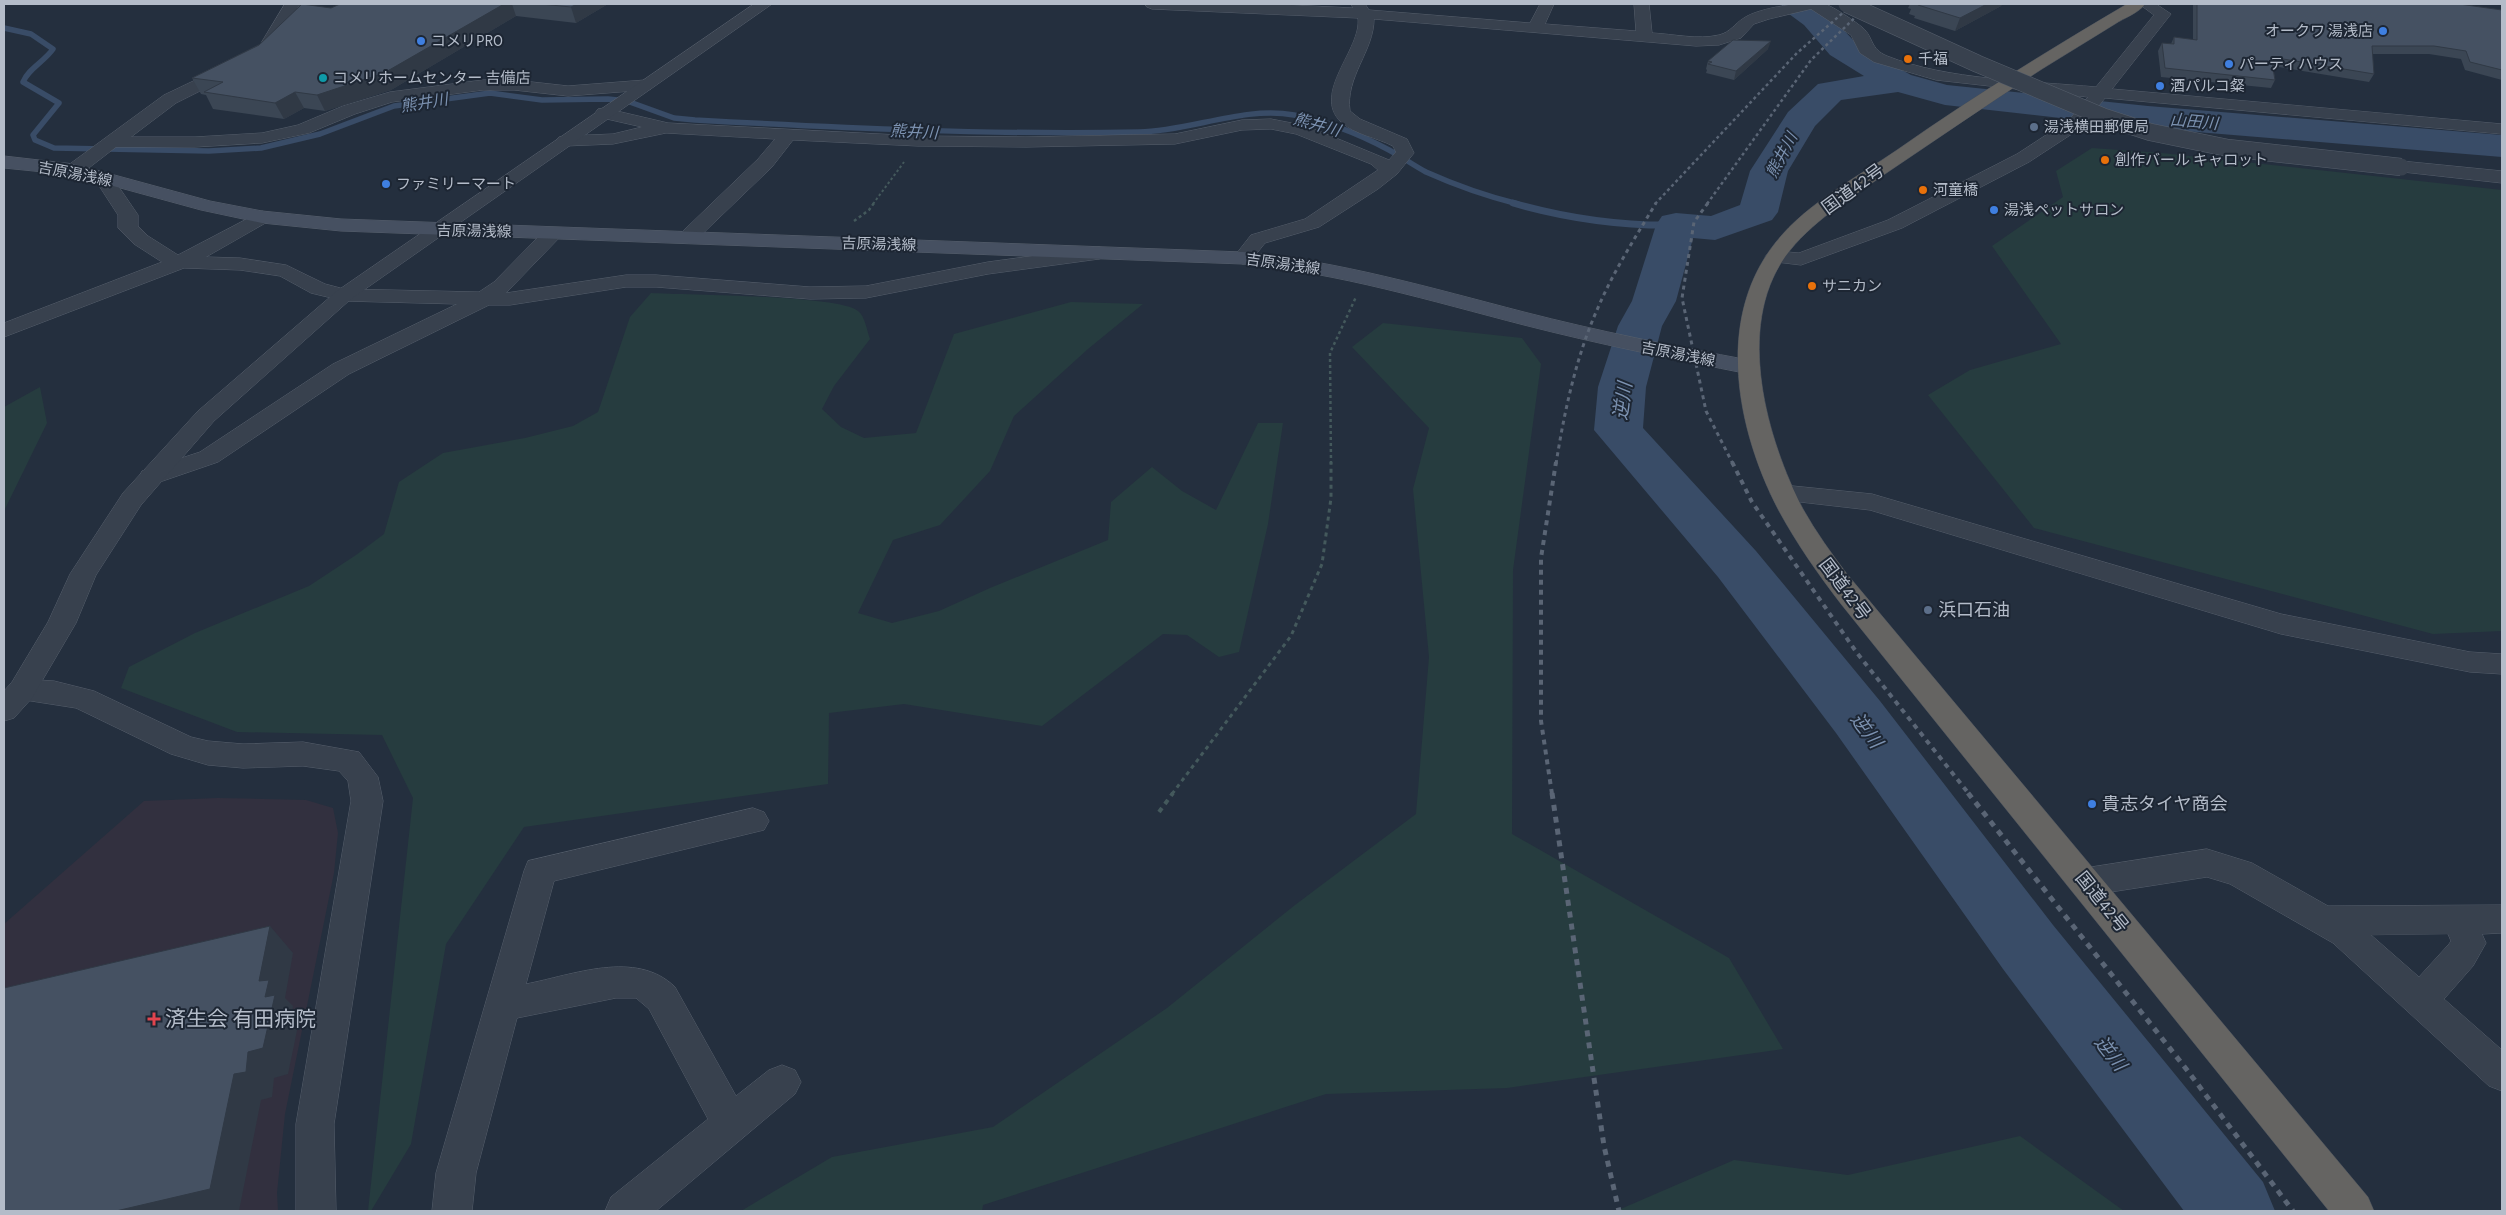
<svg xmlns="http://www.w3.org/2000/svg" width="2506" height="1215" viewBox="0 0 2506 1215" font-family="'Source Sans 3','Noto Sans JP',sans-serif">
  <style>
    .medical { fill: #32303f }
    .green { fill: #263c3f }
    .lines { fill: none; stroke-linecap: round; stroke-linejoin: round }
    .stream-far1 { stroke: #394c67; stroke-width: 5.5 }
    .stream { stroke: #394c67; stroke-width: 7 }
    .river { fill: #394c67; fill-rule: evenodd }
    .minor-casing { stroke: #565f6c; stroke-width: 1 }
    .tertiary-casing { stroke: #565f6c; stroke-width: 1 }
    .secondary-casing { stroke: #565f6c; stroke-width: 1 }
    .trunk-casing { stroke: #434c59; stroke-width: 1 }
    .path-far3 { stroke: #44595c; stroke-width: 2; stroke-dasharray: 2.5 2.5; stroke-linecap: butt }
    .path-far2 { stroke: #44595c; stroke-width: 2.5; stroke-dasharray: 3 3; stroke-linecap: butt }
    .path-far1 { stroke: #44595c; stroke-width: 3; stroke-dasharray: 4 4; stroke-linecap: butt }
    .path { stroke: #44595c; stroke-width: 4; stroke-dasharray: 5 5; stroke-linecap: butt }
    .minor { fill: #38414e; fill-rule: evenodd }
    .tertiary { fill: #38414e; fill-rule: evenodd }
    .secondary { fill: #465061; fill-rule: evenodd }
    .trunk { fill: #656462; fill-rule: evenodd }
    .rail-far3 { stroke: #5a6575; stroke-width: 2.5; stroke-dasharray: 3 3; stroke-linecap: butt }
    .rail-far2 { stroke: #5a6575; stroke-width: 3; stroke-dasharray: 4 4; stroke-linecap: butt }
    .rail-far1 { stroke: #5a6575; stroke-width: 4; stroke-dasharray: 5 5; stroke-linecap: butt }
    .rail { stroke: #5a6575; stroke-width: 5; stroke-dasharray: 6 6; stroke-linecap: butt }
    .tertiary-bridge-casing { stroke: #565f6c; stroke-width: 18; stroke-linecap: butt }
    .tertiary-bridge { stroke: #38414e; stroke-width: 17 }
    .wall { fill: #3b4654 }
    .shaded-wall { fill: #303945 }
    .building { fill: #455162; stroke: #303945 }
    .shop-dot { fill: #3f7fe0; stroke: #1d2633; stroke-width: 2 }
    .food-dot { fill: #e8710a; stroke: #1d2633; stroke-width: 2 }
    .culture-dot { fill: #0f9aa8; stroke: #1d2633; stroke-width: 2 }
    .service-dot { fill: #5c6f8a; stroke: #1d2633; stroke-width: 2 }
    .health-dot { fill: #e0444e; stroke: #1d2633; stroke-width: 2 }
    .labels { text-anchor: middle; stroke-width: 4; stroke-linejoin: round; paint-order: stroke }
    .far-poi-label { font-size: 15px; fill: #b4bcc9; stroke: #1d2633; text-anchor: start }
    .far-street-label { font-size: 15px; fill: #b4bcc9; stroke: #1d2633 }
    .far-water-label { font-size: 16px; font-style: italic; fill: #7c92b1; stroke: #1d2633 }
    .street-label { font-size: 18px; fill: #b4bcc9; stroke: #1d2633 }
    .poi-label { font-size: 18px; fill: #b4bcc9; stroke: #1d2633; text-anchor: start }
    .water-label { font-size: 19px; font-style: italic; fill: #7c92b1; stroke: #1d2633 }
    .near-poi-label { font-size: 21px; fill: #b4bcc9; stroke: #1d2633; text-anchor: start }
  </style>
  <rect width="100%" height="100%" fill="#242f3e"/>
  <path class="medical" d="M218,798L306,800L333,808L338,833L334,873L285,1114L277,1193L278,1211H4V924L144,801Z"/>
  <path class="green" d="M2092,148L2162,153L2502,190V631L2433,634L2034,528L1928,395L1970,370L2061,344L1992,246L2063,197L2056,171Z
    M651,293C685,295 838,295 858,311C865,316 867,331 870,339L834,386L822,409L841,427L864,438L916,433L954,334L1071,302L1143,304L1088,349L1014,416L990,471L940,525L893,540L858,613L892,623L939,611L990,588L1108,540L1111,502L1152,467L1182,491L1216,510L1258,423H1283L1268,524L1239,652L1219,657L1187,635L1163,634L1042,726L904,704L829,713L828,784L524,827L446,944L411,1144L371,1211H368L413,798L382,735L237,732L121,688L129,667L195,633L309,586L356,555L384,534L399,482L443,453L525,438L573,426L598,412L630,317Z
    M1383,323L1522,338L1541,364L1513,570L1512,834L1729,958L1783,1049L1507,1088L1326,1094L983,1205L982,1211H741L832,1157L993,1127L1167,1008L1295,905L1416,814L1429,657L1413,489L1429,428L1352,347Z
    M40,387L47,423L4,511V407Z
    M2020,1136L2124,1211H1616L1734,1160L1848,1175Z"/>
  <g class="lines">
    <path class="stream-far1" d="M4,28L31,34L53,49C45,61 28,69 23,82L59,103L33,135L35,140L54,148L209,151L261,148L320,134L394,106L490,93L542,100L608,99L627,101L674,118L695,120C843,128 991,135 1139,132C1191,131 1243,106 1294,115C1327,121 1361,135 1389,150C1402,157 1413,165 1426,172C1455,185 1486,196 1518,204"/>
    <path class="stream" d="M1513,203C1566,218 1621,226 1676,225"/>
    <path class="river" d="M1781,4H1816L1826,11L1854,41L1880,58L1911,75L1947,85L2148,106L2502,135V157L2148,128L1945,105L1898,92L1841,100L1815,126L1788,171L1778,212L1772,220L1715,240L1693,238L1676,301L1662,326L1646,387L1643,428L1756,551L1880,701L2053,925L2263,1182L2275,1211H2184L2003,969L1836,733L1718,577L1594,430L1598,387L1618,326L1632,301L1656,225L1662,216L1676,213L1711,216L1740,205L1750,171L1788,112L1818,84L1864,76L1830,55L1804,25L1785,11Z"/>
    <g class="minor-casing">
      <path id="minor" d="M285,4H300L285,26L276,45L262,60L176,103L131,137H195L262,133L298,125L343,106L390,92L483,80H514L568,86L645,80L651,81L653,85L651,89L645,90L568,96L514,90H483L392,102L355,114L309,133L262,143L195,147H116L81,174H67L65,170L67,166L164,95L250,54L261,43Z
        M1145,4H1271L1353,8L1351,4H1365L1369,10L1530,23L1540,4H1554L1545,24L1636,31L1634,4H1649L1652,33C1673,34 1698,40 1719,35C1731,32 1734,24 1744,18C1758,8 1808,0 1825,4C1834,7 1856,22 1863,28C1874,38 1870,49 1887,56C1947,80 2031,81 2096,87L2154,15L2139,4H2156L2171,14L2112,89L2502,124V134L2105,98L2081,128L2029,162L1902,228L1801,265L1768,261L1765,257L1768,253L1775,251L1799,253L1888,220L2017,154L2069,120L2088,97L1936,80L1874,62L1860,53L1851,35L1811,9L1769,19L1754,24L1741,38L1719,45L1696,46L1374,19C1374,51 1345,77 1350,111L1360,119L1407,139L1414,153L1397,174L1378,189L1319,227L1265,243L1250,262L1243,264L1236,262L1233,258L1251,235L1305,219L1378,170L1371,164L1296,134L1271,129L1242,130L1175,144L1026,147L918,146L793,140L772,167L695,241H681L678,237L681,233L758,159L775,139L666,133L613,144L565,146L559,145L556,141L559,137L565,136L613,134L642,127L598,117L595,113L598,109L604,108L668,123L918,136L1026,137L1175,134L1242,120L1271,119L1307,126L1389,160L1396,152L1393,146C1378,138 1354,134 1341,122C1311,93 1362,49 1358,18L1152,9L1147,7Z
        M103,172L110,174L138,215V226L148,236L178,255L262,211L269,213L272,217L269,221L206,257L240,258L286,265L325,284L344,289L479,292L494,282L547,228H561L564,232L561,236L506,293L626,275H656L810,287L866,286L988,262L1099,247L1106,249L1109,253L1106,257L1099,259L988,274L866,298L810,299L656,287H626L510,305H489L349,374L218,462L151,485L142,483L139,477L142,471L200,452L333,364L457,304L344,301L311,293L280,276L240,270L184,268L4,337V323L162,262L134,244L118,228V215L94,178L96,174Z
        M1783,485L1872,494L2281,614L2470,652L2502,654V674L2470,672L2281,634L1870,510L1774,499L1770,493L1774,487Z
        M22,679L54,681L94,691L191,737L208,741L243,744L303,742L359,752L378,777L383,801L334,1124L336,1211H296V1124L351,801L348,781L339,771L303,766L243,768L208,765L171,754L76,708L12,698L7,690L12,682Z
        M753,808L764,812L769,821L764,830L554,881L526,984C573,975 636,949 675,987L736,1096L769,1070L782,1065L795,1070L801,1082L795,1094L656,1211H605L611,1197L708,1119L649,1009L636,998H616L517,1018L476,1173L472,1211H432L436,1173L524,871L528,861Z
        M2207,849L2252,863L2328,906L2502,905V933L2482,934L2486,943L2473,966L2444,999L2502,1050V1091L2489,1086L2333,943L2230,884L2207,877L2085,896L2073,892L2068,882L2073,872L2085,868ZM2448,934L2451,941L2449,944L2419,977L2371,935Z"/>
    </g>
    <g class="tertiary-casing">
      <path id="tertiary" d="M754,4H772L351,299L214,421L141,505L96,575L76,623L32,698L14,718L4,721V691L12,682L48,622L70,574L123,493L198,411L337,291Z
        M2401,161L2502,171V183L2394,171L2392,167L2394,163Z"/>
    </g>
    <g class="secondary-casing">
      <path id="secondary" d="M4,156L74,164L210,201L262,211L341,219L1243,252C1339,261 1431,288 1524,312C1598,331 1673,346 1749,360L1757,362L1760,367L1757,372L1749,374C1673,359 1598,344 1524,325C1431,301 1339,273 1243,264L341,231L262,223L201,210L73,175L4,168Z"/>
    </g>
    <g class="trunk-casing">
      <path id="trunk" d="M2127,4H2145C2139,13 2124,18 2115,24C2091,39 2066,54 2042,69C1989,103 1937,139 1885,174C1850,199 1810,222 1785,257C1735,328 1767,439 1803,509C1816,532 1831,553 1847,574L2368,1197L2374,1211H2329L1841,604C1818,574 1797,544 1779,511C1737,431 1714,319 1776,242C1807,203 1856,178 1897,150C1971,98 2049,50 2127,4Z"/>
    </g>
    <path class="path-far3" d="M873,204L904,162"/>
    <path class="path-far2" d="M854,221L869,210L874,203
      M1331,464L1330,353L1356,297"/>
    <path class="path-far1" d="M1172,794L1291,636L1322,564L1331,498V462"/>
    <path class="path" d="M1159,812L1173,793"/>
    <use href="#minor" class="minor"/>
    <use href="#tertiary" class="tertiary"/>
    <use href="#secondary" class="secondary"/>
    <use href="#trunk" class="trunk"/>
    <path class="rail-far3" d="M1655,204L1797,53L1853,4
      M1707,204L1811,60L1869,4"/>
    <path class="rail-far2" d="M1708,203L1694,222L1682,298L1706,411L1733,464
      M1556,464C1564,413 1576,357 1597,310C1613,272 1635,238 1656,203"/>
    <path class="rail-far1" d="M1732,462L1752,502L1857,653L1969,794
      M1552,794L1541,721V558L1556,462"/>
    <path class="rail" d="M1552,793L1604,1146L1619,1211
      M1968,793L2187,1070L2293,1211"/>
    <g class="tertiary-bridge-casing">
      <path id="tertiary-bridge" d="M1847,4L1978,64L2104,117L2150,132L2228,148L2401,167"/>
    </g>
    <use href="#tertiary-bridge" class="tertiary-bridge"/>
  </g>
  <path class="wall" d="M340,4H608L576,23L516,16L391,90L325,111L304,108L284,119L213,109L206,95L201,94L192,78Z
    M1910,4H2002L2001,6L1955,31L1914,18L1915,16L1909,14L1911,9L1908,8Z
    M2193,4H2459L2502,10V80L2465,70L2461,59L2429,54H2372L2374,74L2369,82L2273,66L2275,80L2271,88L2161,77L2158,51L2162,43L2171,44L2174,37L2193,40Z
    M1768,49L1734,80L1706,73L1707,70L1706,69L1708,61Z"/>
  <path class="shaded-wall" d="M504,4H512L516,16L391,90L325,111L317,95Z
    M577,4H608L576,23L571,7Z
    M1987,4H2002L2001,6L1955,31L1960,18Z
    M1771,41L1768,49L1734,80L1736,71Z
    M295,92L304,108L284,119L275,103Z
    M270,926L293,953L285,998L293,1006L292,1013L299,1021L288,1074L274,1078L272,1097L261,1100L239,1211H116L234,1074L248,1052L265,997L259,981Z"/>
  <path class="building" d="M302,4L331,8L340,4H504L384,73L317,95L295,92L275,103L204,92L223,82L192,78L259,45Z
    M541,4H577L571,7Z
    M1920,4H1987L1960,18L1918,5Z
    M2197,4H2459L2502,10V70L2470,62L2466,51L2434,46H2372L2374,74L2271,57L2275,80L2165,68L2162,43L2174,44V37L2197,40Z
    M1733,40L1771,41L1736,71L1708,64L1712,62L1708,61Z
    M270,926L259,981L269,980L265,997L275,995L263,1048L248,1052L246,1072L234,1074L210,1189L116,1211H4V988Z"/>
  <g class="shop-dot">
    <circle cx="2383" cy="31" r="5"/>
    <circle cx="421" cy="41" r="5"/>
    <circle cx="2229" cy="64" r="5"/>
    <circle cx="2160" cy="86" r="5"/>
    <circle cx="386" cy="184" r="5"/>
    <circle cx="1994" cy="210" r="5"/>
    <circle cx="2092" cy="804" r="5"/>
  </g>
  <g class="food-dot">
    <circle cx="1908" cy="59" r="5"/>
    <circle cx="2105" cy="160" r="5"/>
    <circle cx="1923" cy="190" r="5"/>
    <circle cx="1812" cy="286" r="5"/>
  </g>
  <circle class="culture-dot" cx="323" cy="78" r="5"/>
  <g class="service-dot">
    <circle cx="2034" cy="127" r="5"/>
    <circle cx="1928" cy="610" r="5"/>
  </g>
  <path class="health-dot" d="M151.5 1011.5h5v5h5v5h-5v5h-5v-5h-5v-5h5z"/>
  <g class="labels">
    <g class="far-poi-label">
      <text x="2373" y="36" text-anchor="end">オークワ 湯浅店</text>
      <text x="431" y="46">コメリPRO</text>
      <text x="1918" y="64">千福</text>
      <text x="2239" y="69">パーティハウス</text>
      <text x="333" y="83">コメリホームセンター 吉備店</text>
      <text x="2170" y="91">酒パルコ粲</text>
      <text x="2044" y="132">湯浅横田郵便局</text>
      <text x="2115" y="165">創作バール キャロット</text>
      <text x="396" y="189">ファミリーマート</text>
      <text x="1933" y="195">河童橋</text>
      <text x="2004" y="215">湯浅ペットサロン</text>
      <text x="1822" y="291">サニカン</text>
    </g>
    <g class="far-street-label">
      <text transform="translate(75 174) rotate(11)" y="5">吉原湯浅線</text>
      <text transform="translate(474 231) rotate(1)" y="5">吉原湯浅線</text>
      <text transform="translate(879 244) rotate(2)" y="5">吉原湯浅線</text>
      <text transform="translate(1283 264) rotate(8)" y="5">吉原湯浅線</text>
      <text transform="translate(1678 354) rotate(11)" y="5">吉原湯浅線</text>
    </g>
    <g class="far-water-label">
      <text transform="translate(424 102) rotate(-9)" y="6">熊井川</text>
      <text transform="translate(2194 121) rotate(5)" y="6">山田川</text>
      <text transform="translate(1317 124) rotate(16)" y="6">熊井川</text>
      <text transform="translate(914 131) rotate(3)" y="6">熊井川</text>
      <text transform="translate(1781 155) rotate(-62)" y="6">熊井川</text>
    </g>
    <g class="street-label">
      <text transform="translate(1853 189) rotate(-36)" y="6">国道42号</text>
      <text transform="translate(1845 589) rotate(53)" y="6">国道42号</text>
      <text transform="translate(2102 902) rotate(51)" y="6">国道42号</text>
    </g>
    <g class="poi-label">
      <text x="1938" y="616">浜口石油</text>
      <text x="2102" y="810">貴志タイヤ商会</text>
    </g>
    <g class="water-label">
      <text transform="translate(1622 401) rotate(-82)" y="7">逆川</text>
      <text transform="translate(1867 730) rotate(53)" y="7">逆川</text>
      <text transform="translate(2111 1053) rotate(52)" y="7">逆川</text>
    </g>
    <g class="near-poi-label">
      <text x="165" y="1026">済生会 有田病院</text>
    </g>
  </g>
  <rect width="2506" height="1215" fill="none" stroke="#b4bcc9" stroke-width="10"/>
</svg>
